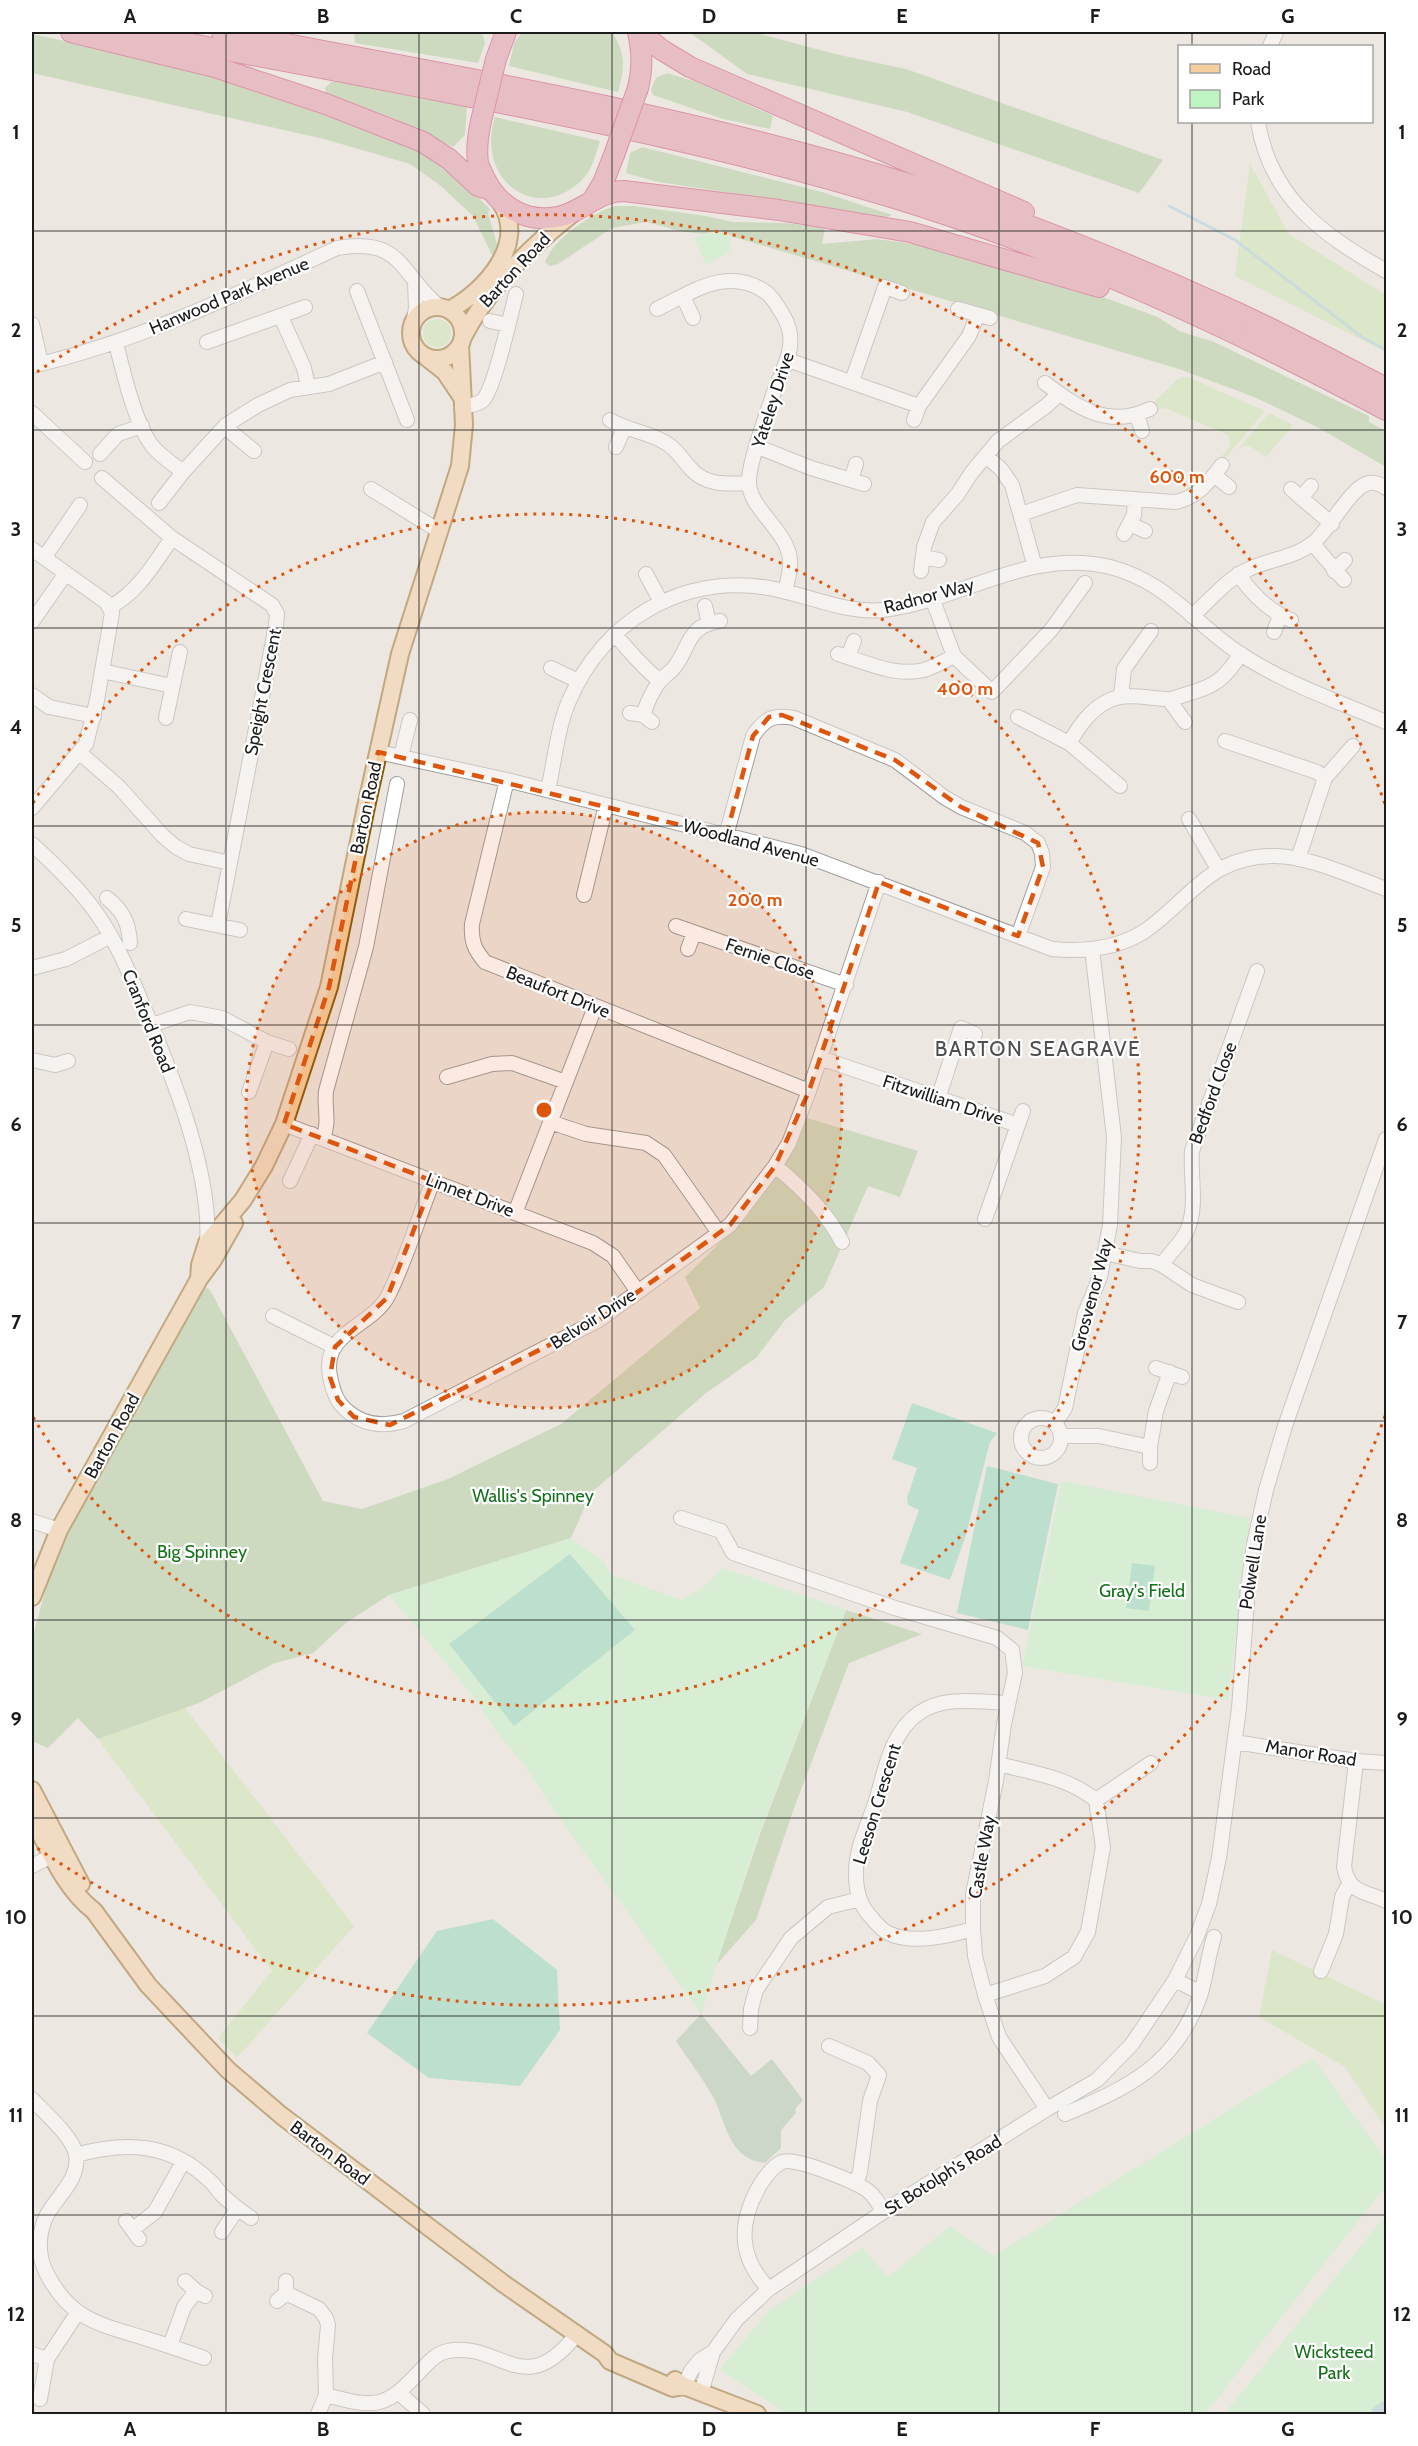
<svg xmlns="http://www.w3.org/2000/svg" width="1418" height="2446" viewBox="0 0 1418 2446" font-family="Cabin,sans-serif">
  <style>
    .grass { fill: #c7e4a9 }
    .forest { fill: #a7c998 }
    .cemetery { fill: #a4c3a8 }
    .park { fill: #bff5c3 }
    .pitch { fill: #83d7b5 }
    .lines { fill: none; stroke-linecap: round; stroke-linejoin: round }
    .stream { stroke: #a4cdd7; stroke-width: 3 }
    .river { stroke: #a4cdd7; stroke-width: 18 }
    .minor-casing { stroke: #9f9f9f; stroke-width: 16 }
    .major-casing { stroke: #895c0a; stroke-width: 20 }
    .highway-casing { stroke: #c92f67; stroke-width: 22 }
    .minor { stroke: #fff; stroke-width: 14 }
    .major { stroke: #f5ce9d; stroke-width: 16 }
    .highway { stroke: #df8d9e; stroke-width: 20 }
    .highway-bridge-casing { stroke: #c92f67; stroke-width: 22; stroke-linecap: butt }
    .highway-bridge { stroke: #df8d9e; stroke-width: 20 }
    .marked { fill: none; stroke: #de560d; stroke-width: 4.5; stroke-dasharray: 12 8; stroke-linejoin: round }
    .grid { fill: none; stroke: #1b1b1b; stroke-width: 1.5; stroke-opacity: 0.55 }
    .ring { fill: none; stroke: #de560d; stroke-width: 3; stroke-dasharray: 3 6 }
    .labels { text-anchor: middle; stroke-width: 4.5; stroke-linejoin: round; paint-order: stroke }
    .street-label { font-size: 18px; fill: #1b1b1b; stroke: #fff }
    .park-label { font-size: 18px; fill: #127018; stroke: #fff }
    .quarter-label { font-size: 21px; letter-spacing: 1.5px; fill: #4e4e4e; stroke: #fff }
    .centre { fill: #de560d; stroke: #fff; stroke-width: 3 }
    .ring-label { font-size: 18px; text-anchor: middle; font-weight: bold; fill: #de560d; stroke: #fff; stroke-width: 4.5; stroke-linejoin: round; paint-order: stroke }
    .neatline { fill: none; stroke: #1b1b1b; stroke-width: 2 }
    .grid-label { font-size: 20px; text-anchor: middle; font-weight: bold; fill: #1b1b1b }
  </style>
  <rect width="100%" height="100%" fill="#ece8e1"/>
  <path class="grass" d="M1250,164L1289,234L1386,295V352L1235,276Z
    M423 333a14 14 0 1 1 28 0a14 14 0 1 1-28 0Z
    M1188,377L1265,411L1222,462L1219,460L1230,446L1228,435L1165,408L1154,411L1151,405L1179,378Z
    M1269,413L1293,425L1266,457L1248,445L1239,448Z
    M185,1708L354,1926L237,2058L218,2038L272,1971L98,1739Z
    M1272,1950L1386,2005V2129L1345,2067L1259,2017Z"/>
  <path class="forest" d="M354,32H476L483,35L485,43L478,63L355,43Z
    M522,32H612C626,55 625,67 618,92L509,66L514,43Z
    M689,32H753L835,54L906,69L1163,160L1139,193L907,112L747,74Z
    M32,34L121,53L213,77L412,145L449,168L490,209L488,213L499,251L492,255L473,216L441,186L410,164L324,139L32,73Z
    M667,73L703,84L773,116L770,129L723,119L653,95L651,89L656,78Z
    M331,82H345L467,107L465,135L453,147L395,119L326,93L325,88Z
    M495,117L600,141C597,150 594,162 589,171C555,220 491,198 491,140C491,133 493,124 495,117Z
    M642,147L822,192L892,215L882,219L849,211L658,182L626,173L630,153Z
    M615,206H634L706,216L732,222L786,223L825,228L822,244L877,239L913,244L1097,295L1158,317L1179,331L1214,342L1369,416V422L1386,431V467L1317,427L1254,397L1179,369L734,237L720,230L704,234L680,231L646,222L612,228L558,264L550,266L545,262C554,238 592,213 615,206Z
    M807,1118L918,1151L900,1197L868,1186L824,1287L785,1320L756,1358L706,1393L591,1493L571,1538L389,1595L346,1623L313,1653L275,1663L199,1703L98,1739L78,1718L48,1748L34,1742L32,1730V1640L53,1561L85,1492L204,1286L210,1290L323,1501L362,1509L448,1479L561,1424L700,1308L685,1277L748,1215L775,1166L783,1163Z
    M846,1610L922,1634L849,1663L793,1811L756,1920L716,1965L760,1834Z"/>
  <path class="cemetery" d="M701,2014L751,2076L772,2059L803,2100L795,2109L796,2113L781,2130V2148L765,2163C727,2159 727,2122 712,2095C701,2076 688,2059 676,2041Z"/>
  <path class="park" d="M720,231L731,238L729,252L706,265L694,238Z
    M1062,1481L1250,1518L1228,1700L1022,1666Z
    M571,1538L604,1561L610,1574L682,1600L705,1586L723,1568L846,1610L757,1839L701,2014L555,1812L524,1765L495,1730L473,1696L389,1595Z
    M1313,2058L1386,2160V2186L1205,2414H788L719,2370L770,2310L863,2248L888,2277L950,2226L993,2256Z
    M1386,2215V2414H1224Z"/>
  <path class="pitch" d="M912,1403L997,1433L990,1442L965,1538L950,1580L900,1563L919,1510L908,1505L907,1498L917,1468L892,1459Z
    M987,1466L1058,1484L1028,1630L957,1613Z
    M570,1554L635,1630L514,1726L449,1644Z
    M1132,1563L1155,1566L1149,1611L1126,1608Z
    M493,1919L557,1970L560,2030L520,2086L429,2078L367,2033L437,1931Z"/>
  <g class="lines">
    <path class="stream" d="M1169,206L1235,240L1362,337L1386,350"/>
    <path class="river" d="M1380,2414L1386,2410"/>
    <g class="minor-casing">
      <path id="minor" d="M1270,46L1276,32
        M1258,122C1270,198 1323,235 1386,271
        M357,291L407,420
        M683,296L693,318
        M657,309C692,292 729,265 767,293C774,299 778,307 783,315C800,343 784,365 774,392C767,414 750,458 749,480C747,508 788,530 790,560C791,571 787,582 785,592
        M958,309L990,318
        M281,317L304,368L308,386
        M490,321L508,325
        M413,323L416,308L415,282
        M32,324L41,363
        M207,342L305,307
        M116,343C123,371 136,428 154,448C162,457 173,464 183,472L226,425L258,405L290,390L329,384L385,362
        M788,360L919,406L969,336L977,316
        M32,366C139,341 238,294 337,248C404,236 400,276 441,308
        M852,381L885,287L902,293
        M1045,383C1078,408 1108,429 1150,409
        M462,407C469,405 479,405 484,399C495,385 511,314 516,294
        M32,413L85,462
        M1137,415L1142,431
        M610,420C628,431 649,432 666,443C677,449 683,461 692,470C707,486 728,484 749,483
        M914,420L919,406
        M226,425L231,432L254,451
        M616,447L624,428
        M758,447L811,468L864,484
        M100,454L118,434L142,426
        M987,457L1001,469L1012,485L1035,567
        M1214,475L1229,487
        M102,478L172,538L272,605L277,614L276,625L218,925
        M851,480L856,464
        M371,489L439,531
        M1291,489L1332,524
        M1301,498L1311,486
        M159,503L183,472
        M1021,514L1077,495L1175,502C1197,498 1209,482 1222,465
        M1130,524L1145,531
        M1124,534L1134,515L1135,499
        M1313,544L1344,580
        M32,549L106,602L112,613L97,700L86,744L32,808
        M923,557L939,560
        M44,558L80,505
        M921,571L924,547L933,522L957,495L972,472L998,441L1046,406L1059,394
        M1334,571L1345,560
        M646,574L661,602
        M1238,574C1252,594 1268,611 1291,620
        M932,598L954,656L992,692L1051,630L1085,583
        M705,606L709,623
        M110,607C138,592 154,564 172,538
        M1192,616C1211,600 1226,579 1249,569C1270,559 1294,558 1313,543C1329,531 1351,486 1369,483C1375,482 1382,485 1386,488
        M32,622L66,573
        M1274,632L1280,615
        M615,635C630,651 642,667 660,681
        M838,654C866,662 894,677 924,670C934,667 945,661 954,656
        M848,657L854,641
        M551,668L578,681
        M102,671L172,686
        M32,695L49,707L94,716
        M1121,697L1124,669L1151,631
        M1169,700L1185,722
        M630,713L643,715L652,722
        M643,715C647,703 652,691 660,681C663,677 669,673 673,669C691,648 685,626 720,621
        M1018,717L1069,743C1079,727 1089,711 1106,702C1124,692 1146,698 1165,699C1172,700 1180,696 1187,694C1216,686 1224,679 1241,654
        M166,718L180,652
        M1225,741L1317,772L1325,778
        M1069,743L1120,786
        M378,752L507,780L801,854L1052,949C1084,952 1117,949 1145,931C1191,899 1208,857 1272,856C1307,855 1353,877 1386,889
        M80,753L119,787L163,836L176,847L189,854L230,863
        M401,756L410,720
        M507,780L472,924C471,941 474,949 485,962L809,1091
        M548,790C554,764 558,725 569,701C603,621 682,573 769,588C806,594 845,614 883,610C960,601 1030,547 1110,567C1166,581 1194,623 1239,653C1284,683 1337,701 1386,722
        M1189,819L1218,869
        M726,836L753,736C765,718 774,714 794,718L895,760L944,797L961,807L1025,833L1038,843L1042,853L1043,867L1018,936
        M32,844C55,865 79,888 97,914C116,941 129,972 142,1003C170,1069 212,1171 207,1243
        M1298,859L1325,778L1353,746
        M584,895L606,805
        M107,898C123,911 129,923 130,943
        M186,919L240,930
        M676,926L846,985
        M688,949L694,933
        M32,968L66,959L111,936
        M152,1025L190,1012L222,1018L267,1042L289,1049
        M820,1058L1018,1125L985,1219
        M32,1060L55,1065L68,1061
        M447,1077L492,1064L512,1063L566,1082
        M249,1092L267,1042
        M938,1099L961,1028L975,1034
        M550,1122L586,1134L646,1143L664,1155L719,1233
        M284,1124L593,1243L613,1256L638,1292
        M1018,1125L1023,1111
        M323,1138C330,1122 324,1108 326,1091L366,947L397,784
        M775,1166C801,1187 827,1212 842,1242
        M290,1181L312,1134
        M433,1181C418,1219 406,1260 388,1296C371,1328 318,1332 331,1381C333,1391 337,1402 345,1409C362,1425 383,1427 404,1421L599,1320L730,1225L775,1166L789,1143L809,1091L879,882
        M515,1213L595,1007
        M1105,1253L1140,1261H1152L1162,1265L1192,1285L1238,1302
        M1162,1265C1169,1253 1181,1244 1187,1231C1198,1206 1190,1178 1192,1151L1257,971
        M273,1316L335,1347
        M1156,1368L1182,1377
        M1021 1438a20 20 0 1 1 40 0a20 20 0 1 1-40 0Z
        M1055,1423L1065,1408L1085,1313L1100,1277L1110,1225L1114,1137L1092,949
        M1061,1436H1099L1150,1447V1463
        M1150,1447L1156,1411L1170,1372
        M681,1518L721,1531L733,1553L895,1608L997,1638L1012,1650L1015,1673L1004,1724L996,1781L973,1894V1929L975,1956L985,1995L999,2037L1047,2109
        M32,1521L59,1530
        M1235,1742L1356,1761L1386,1763
        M1356,1761L1344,1867C1350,1895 1364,1890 1386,1901
        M1096,1800L1151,1763
        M32,1866L59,1852
        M973,1929C948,1936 912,1945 888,1933C882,1930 875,1922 871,1917C860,1906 856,1891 856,1875C855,1850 868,1825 876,1801C885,1770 891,1732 919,1713C945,1695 979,1702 1008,1703
        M1321,1971L1336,1934L1342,1897L1349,1884
        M1175,1980L1201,1993
        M985,1995L1045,1976L1074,1957L1088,1932L1103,1847L1096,1800C1065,1776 1035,1774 999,1764
        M750,2028L751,2009L756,1990L791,1938L828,1907L860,1899
        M829,2046L868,2063L879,2075L870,2101L860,2172L856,2184
        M32,2099C44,2112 74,2138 76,2155C80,2181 54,2198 45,2219C38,2236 38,2256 46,2272C69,2319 99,2324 144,2338C164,2344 184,2351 204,2358
        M1065,2114C1128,2088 1176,2065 1200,1996C1206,1977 1208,1956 1214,1937
        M76,2155C127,2141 171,2143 210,2181C215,2185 218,2191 222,2195C231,2204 241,2211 251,2218
        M126,2221L139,2239
        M133,2229L155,2212L183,2162
        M222,2232L237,2209
        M185,2281L196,2291L205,2296
        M769,2289C738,2257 738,2223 760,2185C765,2177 773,2166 782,2162C794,2156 855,2182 867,2190C875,2196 879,2204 883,2212
        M286,2293L319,2309L326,2318L328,2325L325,2359L326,2395L318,2414
        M277,2301L286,2293V2281
        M170,2346L184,2307L196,2291
        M32,2354L47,2359L78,2312
        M684,2386L691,2371L700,2360L713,2352L737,2319L769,2289L883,2212L1047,2109L1097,2080L1132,2044L1175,1980L1197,1936L1209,1904L1219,1858L1239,1708L1248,1587L1254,1544L1266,1490L1285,1426L1386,1139
        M399,2393L423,2414
        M701,2393L713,2352
        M326,2395C377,2409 386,2408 422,2369C430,2361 437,2353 448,2351C501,2341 523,2402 576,2335
        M40,2399L47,2359"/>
    </g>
    <g class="major-casing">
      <path id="major" d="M411 333a26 26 0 1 1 52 0a26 26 0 1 1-52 0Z
        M449,310C484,292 528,244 501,203
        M463,337C488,288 529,248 572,214
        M426,357L445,372L461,396
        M199,1279L200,1265L207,1243L243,1200L264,1166L284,1124L329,987L366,807L400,654L460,466L464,425L460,345
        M32,1597L59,1530L199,1279L213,1260L234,1223
        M32,1790L81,1884
        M32,1817C49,1849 64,1888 94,1911L148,1985L228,2070L282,2116L504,2284L605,2354L610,2361L673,2388L684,2386
        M675,2380L684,2386L757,2414"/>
    </g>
    <g class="highway-casing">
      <path id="highway" d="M71,32L215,67L326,104L423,142L449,159L478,186L491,190
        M122,32C225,49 327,69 430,89C585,119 740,151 891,197C1062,249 1229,326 1386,410
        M222,32C444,74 667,111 883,176C1000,212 1115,257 1227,308C1281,332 1333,361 1386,388
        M639,32L662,50L690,67L1024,212
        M496,59L506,32
        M638,88C643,68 642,52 638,32
        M481,121C478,135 476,149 478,163C479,168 483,174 485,179C499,207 526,223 557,217C582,213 597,191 624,191L779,210L910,232L1099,287
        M594,198L603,183L614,155"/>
    </g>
    <use href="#minor" class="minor"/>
    <use href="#major" class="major"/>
    <use href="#highway" class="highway"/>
    <g class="highway-bridge-casing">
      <path id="highway-bridge" d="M481,121L496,59
        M614,155L638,88"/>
    </g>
    <use href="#highway-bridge" class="highway-bridge"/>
  </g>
  <path d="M0 0H1418V2446H0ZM782,715L895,760L961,807L1038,843L1043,867L1018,936L879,882L809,1091L775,1166L730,1225L599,1320L390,1425L354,1417L338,1400L330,1377L335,1347L387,1298L433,1181L284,1124L329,987L378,752L726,836L753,736L769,717Z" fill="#ece8e1" fill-opacity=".55" fill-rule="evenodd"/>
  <path class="marked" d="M782,715L895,760L961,807L1038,843L1043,867L1018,936L879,882L809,1091L775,1166L730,1225L599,1320L390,1425L354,1417L338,1400L330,1377L335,1347L387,1298L433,1181L284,1124L329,987L378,752L726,836L753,736L769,717Z"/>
  <path class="grid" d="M226,32V2414M419,32V2414M612,32V2414M806,32V2414M999,32V2414M1192,32V46M1192,122V2414M32,231H1386M32,430H1386M32,628H1386M32,826H1386M32,1025H1386M32,1223H1386M32,1421H1386M32,1620H1386M32,1818H1386M32,2016H1386M32,2215H1386"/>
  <circle cx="544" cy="1110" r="298" fill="#de560d" fill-opacity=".12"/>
  <g class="ring">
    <circle cx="544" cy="1110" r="298"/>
    <path d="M33 803A596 596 0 1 1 33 1417"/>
    <path d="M1385 1416A895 895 0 0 1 37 1848M37 372A895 895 0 0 1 1385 804"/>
  </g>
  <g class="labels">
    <g class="street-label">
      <text transform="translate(515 270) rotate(-47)" y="6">Barton Road</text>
      <text transform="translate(229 296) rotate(-23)" y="6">Hanwood Park Avenue</text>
      <text transform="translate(773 400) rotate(-72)" y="6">Yateley Drive</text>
      <text transform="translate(929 596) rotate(-15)" y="6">Radnor Way</text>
      <text transform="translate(263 692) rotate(-79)" y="6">Speight Crescent</text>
      <text transform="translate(366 808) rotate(-78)" y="6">Barton Road</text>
      <text transform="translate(751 843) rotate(15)" y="6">Woodland Avenue</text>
      <text transform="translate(770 959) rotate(19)" y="6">Fernie Close</text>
      <text transform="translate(558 992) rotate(22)" y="6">Beaufort Drive</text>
      <text transform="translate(148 1021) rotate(68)" y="6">Cranford Road</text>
      <text transform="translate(1213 1093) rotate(-70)" y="6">Bedford Close</text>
      <text transform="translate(943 1100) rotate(18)" y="6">Fitzwilliam Drive</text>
      <text transform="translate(470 1195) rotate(21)" y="6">Linnet Drive</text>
      <text transform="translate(1092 1295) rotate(-75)" y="6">Grosvenor Way</text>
      <text transform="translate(593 1319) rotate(-32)" y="6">Belvoir Drive</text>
      <text transform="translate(112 1436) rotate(-61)" y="6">Barton Road</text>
      <text transform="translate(1253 1562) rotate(-81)" y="6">Polwell Lane</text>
      <text transform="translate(1311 1753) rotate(9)" y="6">Manor Road</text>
      <text transform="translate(877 1804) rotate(-73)" y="6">Leeson Crescent</text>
      <text transform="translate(982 1857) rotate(-80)" y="6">Castle Way</text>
      <text transform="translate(330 2153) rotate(37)" y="6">Barton Road</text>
      <text transform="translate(943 2175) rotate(-32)" y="6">St Botolph's Road</text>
    </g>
    <g class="park-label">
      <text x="533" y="1502">Wallis's Spinney</text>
      <text x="202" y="1558">Big Spinney</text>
      <text x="1142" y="1597">Gray's Field</text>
      <text x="1334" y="2358">Wicksteed<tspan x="1334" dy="21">Park</tspan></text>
    </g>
    <g class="quarter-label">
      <text x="1038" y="1056">BARTON SEAGRAVE</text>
    </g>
  </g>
  <circle cx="544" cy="1110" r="9" class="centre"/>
  <g class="ring-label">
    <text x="1177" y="483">600 m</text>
    <text x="965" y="695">400 m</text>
    <text x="755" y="906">200 m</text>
  </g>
  <rect width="1418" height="2446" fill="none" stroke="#ffffff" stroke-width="66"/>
  <rect x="1178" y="45" width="195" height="78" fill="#ffffff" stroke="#a4a4a4" stroke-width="1.5"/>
  <rect x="1190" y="64" width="30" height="9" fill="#f5ce9d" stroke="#a4a4a4" stroke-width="1.5"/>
  <text x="1232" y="75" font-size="18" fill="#1b1b1b">Road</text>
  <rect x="1190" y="90" width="30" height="18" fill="#bff5c3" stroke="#a4a4a4" stroke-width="1.5"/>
  <text x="1232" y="105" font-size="18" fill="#1b1b1b">Park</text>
  <rect x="33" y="33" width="1352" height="2380" class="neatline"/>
  <g class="grid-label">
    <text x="130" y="23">A</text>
    <text x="323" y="23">B</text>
    <text x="516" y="23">C</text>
    <text x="709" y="23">D</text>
    <text x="902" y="23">E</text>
    <text x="1095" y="23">F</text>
    <text x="1288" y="23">G</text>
    <text x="16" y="139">1</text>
    <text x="1402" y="139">1</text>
    <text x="16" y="337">2</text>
    <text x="1402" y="337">2</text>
    <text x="16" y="536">3</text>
    <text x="1402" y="536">3</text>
    <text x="16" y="734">4</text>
    <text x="1402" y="734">4</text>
    <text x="16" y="932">5</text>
    <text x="1402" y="932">5</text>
    <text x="16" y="1131">6</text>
    <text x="1402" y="1131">6</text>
    <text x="16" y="1329">7</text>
    <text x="1402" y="1329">7</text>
    <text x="16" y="1527">8</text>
    <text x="1402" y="1527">8</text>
    <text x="16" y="1726">9</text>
    <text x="1402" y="1726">9</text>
    <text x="16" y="1924">10</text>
    <text x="1402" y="1924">10</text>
    <text x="16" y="2122">11</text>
    <text x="1402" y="2122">11</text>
    <text x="16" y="2321">12</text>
    <text x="1402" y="2321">12</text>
    <text x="130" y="2436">A</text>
    <text x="323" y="2436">B</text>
    <text x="516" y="2436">C</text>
    <text x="709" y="2436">D</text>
    <text x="902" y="2436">E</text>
    <text x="1095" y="2436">F</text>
    <text x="1288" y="2436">G</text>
  </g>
</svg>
